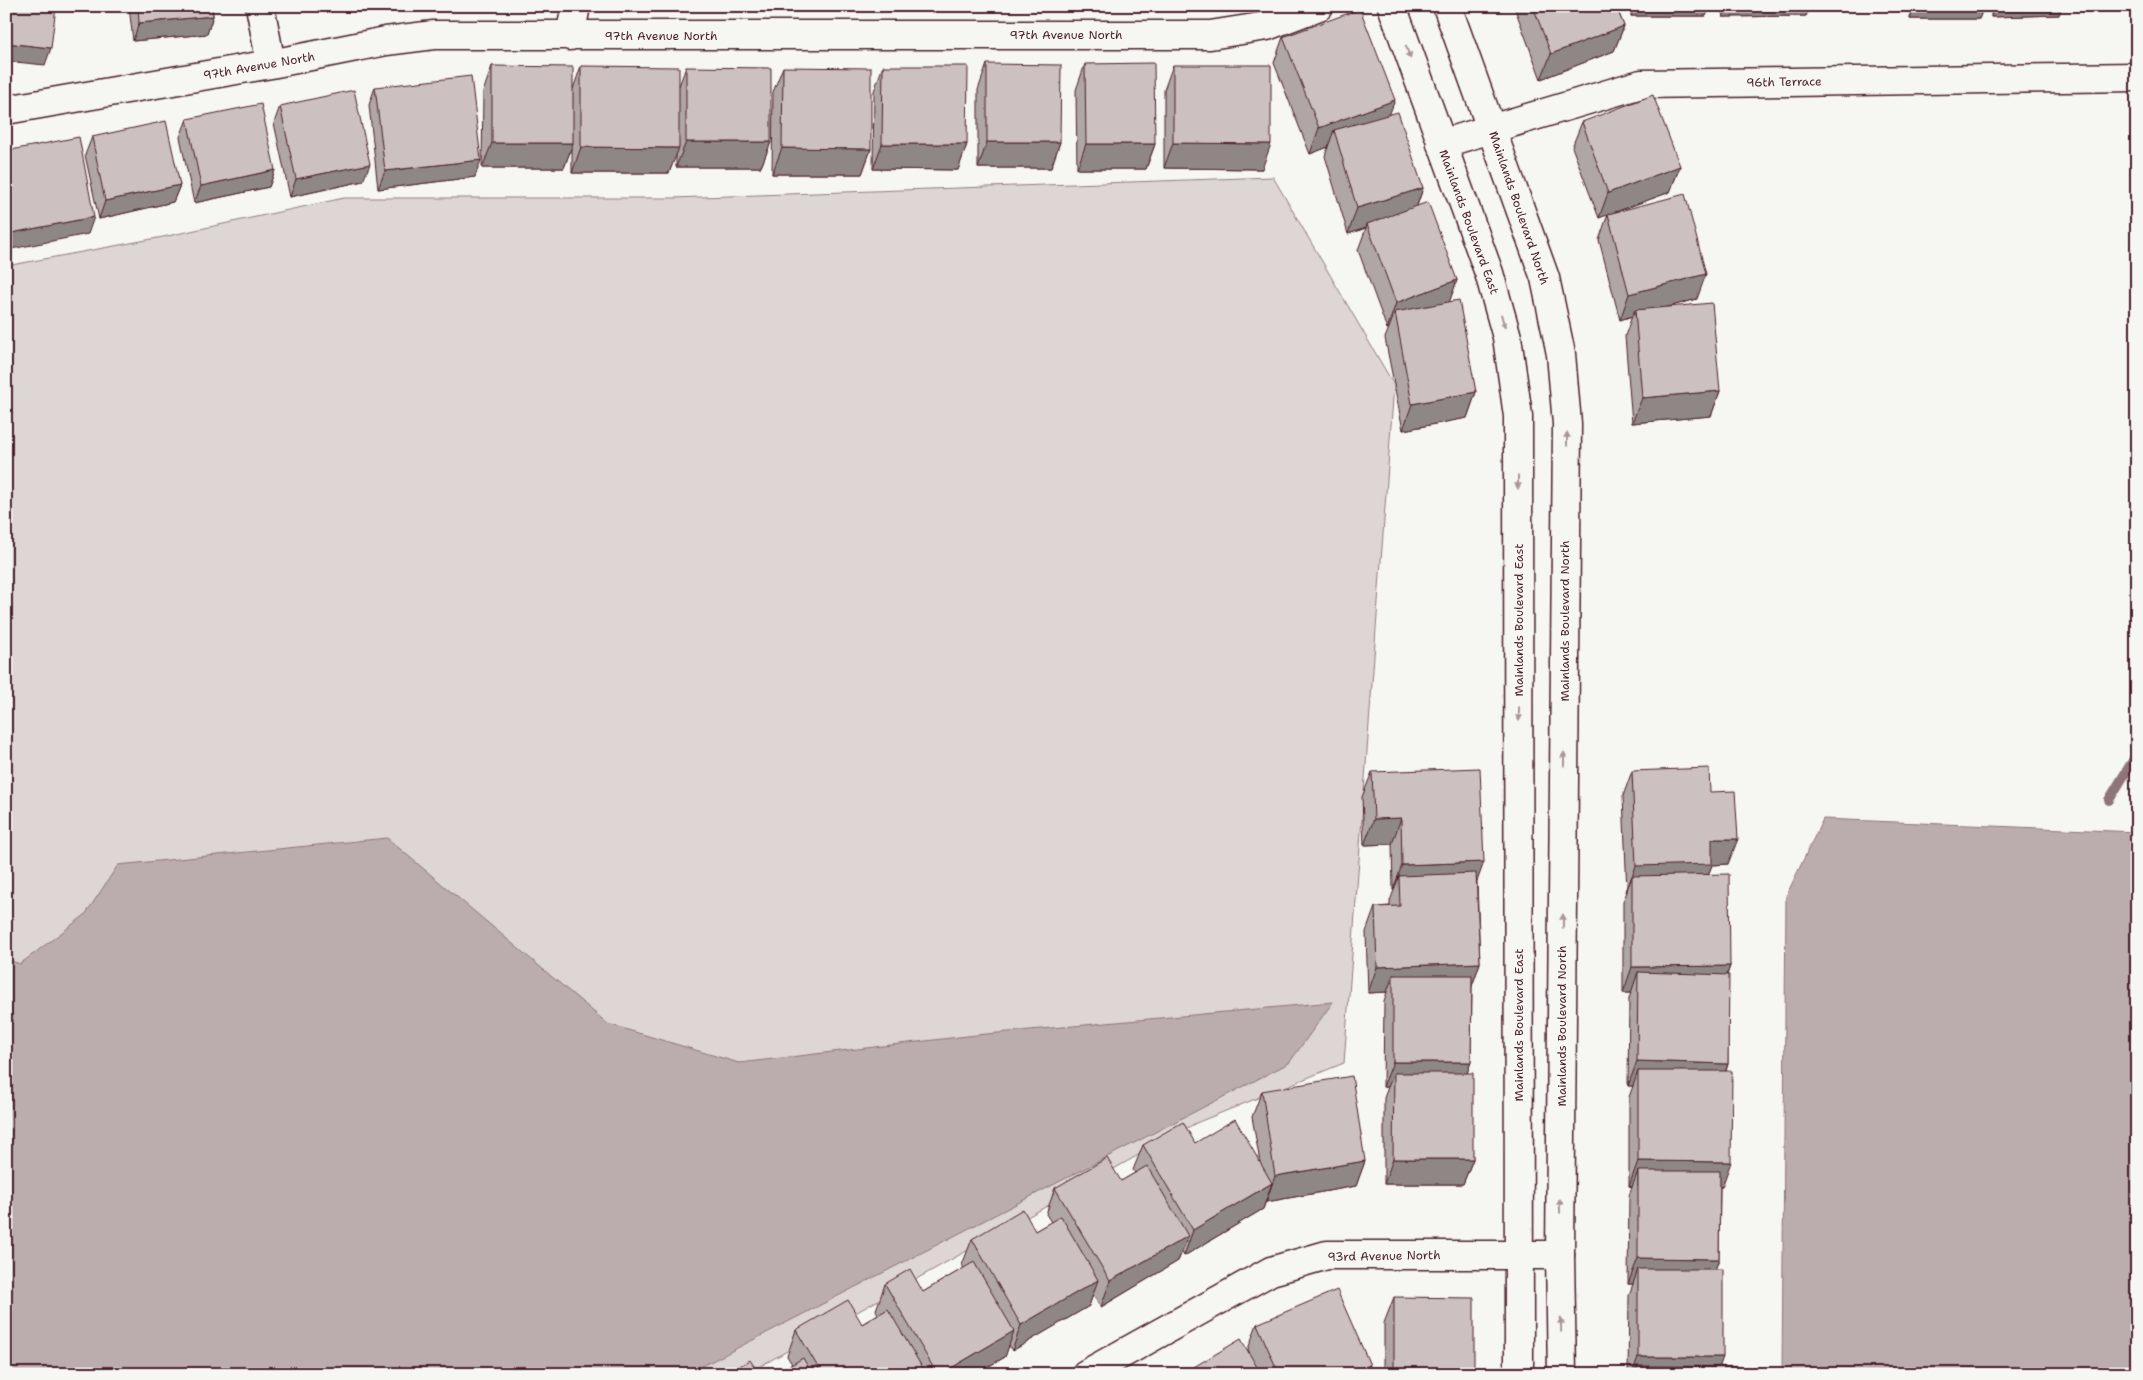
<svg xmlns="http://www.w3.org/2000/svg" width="2143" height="1380" viewBox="0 0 2143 1380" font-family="'Shantell Sans',sans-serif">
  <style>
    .green { fill: #ddd6d5; stroke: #947a80 }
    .water { fill: #bbadae; stroke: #8e747a }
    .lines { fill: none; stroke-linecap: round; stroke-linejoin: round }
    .stream { stroke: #8e747a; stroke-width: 10 }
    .minor-casing { stroke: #4a1f2b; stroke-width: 31 }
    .tertiary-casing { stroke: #4a1f2b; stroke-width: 31 }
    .minor { stroke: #f6f6f2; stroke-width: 28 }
    .tertiary { stroke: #f6f6f2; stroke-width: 28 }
    .wall { fill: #afa6a5; stroke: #4a1f2b }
    .shaded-wall { fill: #8f8786; stroke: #4a1f2b }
    .building { fill: #ccc1c0; stroke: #4a1f2b }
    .oneway { fill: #a99598 }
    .labels { text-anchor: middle; stroke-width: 4; stroke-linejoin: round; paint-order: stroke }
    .street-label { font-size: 12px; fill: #4a1f2b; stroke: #f6f6f2 }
  </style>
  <rect width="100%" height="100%" fill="#f6f6f2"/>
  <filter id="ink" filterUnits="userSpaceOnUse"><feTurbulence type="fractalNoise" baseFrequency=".02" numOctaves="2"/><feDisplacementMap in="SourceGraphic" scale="10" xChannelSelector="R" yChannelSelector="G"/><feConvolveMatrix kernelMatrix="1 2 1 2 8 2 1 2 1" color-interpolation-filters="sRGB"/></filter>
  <g filter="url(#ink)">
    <path class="green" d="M1273,177L1394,385L1344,1063L1196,1123L746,1374H6V266L163,237L344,198H673Z"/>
    <path class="water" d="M1823,819L2137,832V1374H1782L1786,896Z
      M387,838L608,1024L739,1063L976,1035L1333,1002L1289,1063L687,1374H6V959L20,964L85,915L118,865Z"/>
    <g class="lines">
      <path class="stream" d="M2109,800L2137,754"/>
      <g class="minor-casing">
        <path id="minor" d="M260,6L271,64
          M570,36L576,6
          M6,110L271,64L386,41L434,35H1210L1267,26L1319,6
          M1441,144L1641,84L2137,77
          M1086,1374L1271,1271L1327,1255H1560"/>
      </g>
      <g class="tertiary-casing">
        <path id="tertiary" d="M1392,6L1489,273L1507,337L1518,416L1519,1374
          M1447,6L1545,278L1561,354L1567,424L1560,1255L1562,1374"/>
      </g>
      <use href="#minor" class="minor"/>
      <use href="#tertiary" class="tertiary"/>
    </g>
    <path class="wall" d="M129,6H212L213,16L207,34L133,41Z
      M1516,6H1616L1624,26L1614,51L1541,79L1515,9Z
      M1631,6H1710L1706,16H1631Z
      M1722,6H1810L1806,16L1723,17Z
      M1910,6H1984L1979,19H1910Z
      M1991,6H2062L2059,15L1991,17Z
      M1283,37L1390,114L1423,188L1417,206L1457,280L1449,302L1476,392L1467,418L1403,430L1385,338L1389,328L1387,329L1358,250L1366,228L1348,234L1325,156L1328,147L1310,154L1274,63Z
      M987,64L1060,142L1051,168H978V90Z
      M1085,64L1155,144L1146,169H1077L1076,90Z
      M1173,65L1262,169L1164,168V90Z
      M492,66L573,89L581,66L679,86L686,67L771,142L761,167H676V153L669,173H572V146L564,168H482L483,92Z
      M883,66L967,144L958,170L873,169L874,91Z
      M783,67L871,149L862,174H772L773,92Z
      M375,87L475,177L378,189L369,105Z
      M280,106L363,181L290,197L274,123Z
      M187,119L275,170L269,187L194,203L180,137Z
      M1582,122L1680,166L1670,192L1609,214L1697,299L1667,307L1720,391L1711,416L1632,423L1625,336L1632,316L1620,320L1599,240L1608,214L1599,218L1572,147Z
      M92,137L180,185L173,202L99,219L85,155Z
      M1632,771L1710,792L1728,864L1712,865L1708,875L1730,966L1727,975L1728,1064L1726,1071L1722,1187H1720L1719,1259L1715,1269L1720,1367L1740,1374H1628L1629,1295L1633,1284H1628L1629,1196L1632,1187L1629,1186V1097L1633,1086H1628L1629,998L1631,993H1623V901L1627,892L1623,796Z
      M1372,772L1477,882L1480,963L1472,986L1471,1062L1467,1073L1473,1159L1463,1184H1384V1098L1388,1087H1383L1384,1001L1387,992L1368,993L1366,932L1375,907L1390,906V901L1394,890H1393L1392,844L1364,845L1362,797Z
      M1262,1091L1365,1161L1356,1186L1266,1202V1201L1263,1209L1184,1256L1182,1252L1178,1261L1101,1307L1093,1294L1089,1306L1012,1351L1009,1345L1005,1357L975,1374H776L792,1364L787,1356L796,1330L862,1324L878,1314L876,1310L885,1284L923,1292L964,1268L962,1265L972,1239L1035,1231L1051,1222L1046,1214L1055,1188L1121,1181L1135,1173L1133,1170L1143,1145L1195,1143L1260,1162L1252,1117Z
      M1394,1297L1474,1374H1384V1323Z
      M1257,1324L1370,1365L1366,1374H1182L1250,1354L1248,1349Z"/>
    <path class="shaded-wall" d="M1635,6H1710L1706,16H1631Z
      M1727,6H1810L1806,16L1723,17Z
      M1819,6H1871L1870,9H1818Z
      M1915,6H1984L1979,19H1910Z
      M1995,6H2062L2059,15L1991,17Z
      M2084,6H2137V11H2082Z
      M213,16L207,34L133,41L139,23Z
      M1624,26L1614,51L1541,79L1551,54Z
      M6,43L51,48L45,65L6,61Z
      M1395,100L1385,126L1334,130L1328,147L1310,154L1319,128Z
      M686,142H771L761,167H676Z
      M987,142H1060L1051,168H978Z
      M492,143H573L564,168H482Z
      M1173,143L1271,144L1262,169L1164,168Z
      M882,144H967L958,170L873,169Z
      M1086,144H1155L1146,169H1077Z
      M581,147L679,148L669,173H572Z
      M782,148L871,149L862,174H772Z
      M481,160L475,177L378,189L385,171Z
      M370,164L363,181L290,197L296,179Z
      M1680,166L1670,192L1599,218L1608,193Z
      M275,170L269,187L194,203L201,186Z
      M180,185L173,202L99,219L105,201Z
      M1423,188L1414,214L1367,224L1366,228L1348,234L1357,208Z
      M94,217L88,234L6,250V234Z
      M1706,274L1697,299L1635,316V310L1632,316L1620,320L1629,294Z
      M1457,280L1448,306L1395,312L1389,328L1387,329L1396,303Z
      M1720,391L1711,416L1632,423L1642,398Z
      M1476,392L1467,418L1403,430L1412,404Z
      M1401,818L1392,844L1364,845L1374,819Z
      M1712,839H1738L1728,864L1712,865L1703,889L1632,876L1626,892L1636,866Z
      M1484,862L1475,887L1399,876L1394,890H1393L1402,865Z
      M1480,963L1471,989L1393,975L1387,992L1368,993L1377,967Z
      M1730,966L1721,991L1638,972L1631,993H1623L1632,967Z
      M1637,1061L1728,1064L1719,1089L1638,1071L1633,1086H1628Z
      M1393,1062H1471L1462,1087L1394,1073L1388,1087H1383Z
      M1393,1159H1473L1463,1184H1384Z
      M1365,1161L1356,1186L1266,1202L1275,1176Z
      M1638,1161L1731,1162L1722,1187H1638V1171L1632,1187L1629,1186Z
      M1272,1183L1263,1209L1184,1256L1193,1230Z
      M1188,1236L1178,1261L1101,1307L1110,1281Z
      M1638,1258L1719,1259L1710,1284L1638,1269L1633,1284H1628Z
      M1098,1280L1089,1306L1012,1351L1021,1325Z
      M1014,1331L1005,1357L975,1374H941Z
      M1638,1357H1723L1717,1374L1637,1366L1634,1374H1632Z
      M1370,1365L1366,1374H1349Z"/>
    <path class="building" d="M6,6H56L51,48L6,43Z
      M138,6H212L213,16L139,23Z
      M1533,6H1616L1624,26L1551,54Z
      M1360,9L1395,100L1319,128L1283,37Z
      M1154,63L1155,144H1086L1085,64Z
      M987,64L1061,65L1060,142H987Z
      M1173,65H1271V144L1173,143Z
      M492,66L573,67V143H492Z
      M581,66L679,67V148L581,147Z
      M883,66H968L967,144H882Z
      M686,67L771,68V142H686Z
      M783,67L871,68V149L782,148Z
      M471,76L481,160L385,171L375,87Z
      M354,90L370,164L296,179L280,106Z
      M1653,95L1680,166L1608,193L1582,122Z
      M261,104L275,170L201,186L187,119Z
      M1398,112L1423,188L1357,208L1334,130Z
      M166,121L180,185L105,201L92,137Z
      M79,137L94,217L6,234V151Z
      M1685,194L1706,274L1629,294L1608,214Z
      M1428,202L1457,280L1396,303L1367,224Z
      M1459,300L1476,392L1412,404L1395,312Z
      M1712,303L1720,391L1642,398L1635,310Z
      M1480,768L1484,862L1402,865L1401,818L1374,819L1372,772Z
      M1709,768L1710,792L1735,791L1738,839H1712V864L1636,866L1632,771Z
      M1476,873L1480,963L1377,967L1375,907L1400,906L1399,876Z
      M1729,874L1730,966L1632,967V876Z
      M1638,972L1729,975L1728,1064L1637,1061Z
      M1393,975H1472L1471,1062H1393Z
      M1638,1071H1732L1731,1162L1638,1161Z
      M1394,1073H1473V1159H1393Z
      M1352,1076L1365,1161L1275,1176L1262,1091Z
      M1235,1119L1272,1183L1193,1230L1143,1145L1183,1122L1195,1143Z
      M1107,1158L1121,1181L1147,1166L1188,1236L1110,1281L1055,1188Z
      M1638,1171H1720L1719,1259L1638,1258Z
      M1023,1209L1035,1231L1061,1216L1098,1280L1021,1325L972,1239Z
      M974,1262L1014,1331L941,1374H937L885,1284L910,1269L923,1292Z
      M1638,1269H1723V1357H1638Z
      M1337,1290L1370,1365L1349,1374H1279L1257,1324Z
      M1394,1297L1474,1298V1374H1394Z
      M848,1300L862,1324L888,1309L926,1374H822L796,1330Z
      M1241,1339L1261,1374H1182Z
      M803,1358L812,1374H776Z
      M750,1360L759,1374H726Z
      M1637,1366L1740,1367V1374H1637Z"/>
    <defs><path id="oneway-solid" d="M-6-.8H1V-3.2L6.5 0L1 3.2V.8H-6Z" transform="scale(1.25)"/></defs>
    <g class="oneway">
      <use href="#oneway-solid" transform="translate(1408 52) rotate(70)"/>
      <use href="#oneway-solid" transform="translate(1503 321) rotate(74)"/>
      <use href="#oneway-solid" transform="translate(1567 439) rotate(-90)"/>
      <use href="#oneway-solid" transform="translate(1518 482) rotate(90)"/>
      <use href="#oneway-solid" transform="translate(1519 714) rotate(90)"/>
      <use href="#oneway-solid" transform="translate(1564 759) rotate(-90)"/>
      <use href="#oneway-solid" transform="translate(1563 921) rotate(-90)"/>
      <use href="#oneway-solid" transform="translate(1560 1206) rotate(-90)"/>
      <use href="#oneway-solid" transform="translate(1561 1325) rotate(-91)"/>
    </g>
  </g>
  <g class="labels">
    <g class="street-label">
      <text x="1066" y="39">97th Avenue North</text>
      <text x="661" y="40">97th Avenue North</text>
      <text transform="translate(259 66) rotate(-10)" y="4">97th Avenue North</text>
      <text transform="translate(1784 82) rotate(-1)" y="4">96th Terrace</text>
      <text transform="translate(1519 208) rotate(71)" y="4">Mainlands Boulevard North</text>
      <text transform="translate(1469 222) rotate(70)" y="4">Mainlands Boulevard East</text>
      <text transform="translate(1519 620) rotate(-90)" y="4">Mainlands Boulevard East</text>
      <text transform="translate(1565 621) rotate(-90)" y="4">Mainlands Boulevard North</text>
      <text transform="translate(1519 1025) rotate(-90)" y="4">Mainlands Boulevard East</text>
      <text transform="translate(1562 1026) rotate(-90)" y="4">Mainlands Boulevard North</text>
      <text transform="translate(1384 1256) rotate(-1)" y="4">93rd Avenue North</text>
    </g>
  </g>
  <rect width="2143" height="1380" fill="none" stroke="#f6f6f2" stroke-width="25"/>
  <rect x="12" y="12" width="2118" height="1355" fill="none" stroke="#4a1f2b" stroke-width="2" filter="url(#ink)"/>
</svg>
